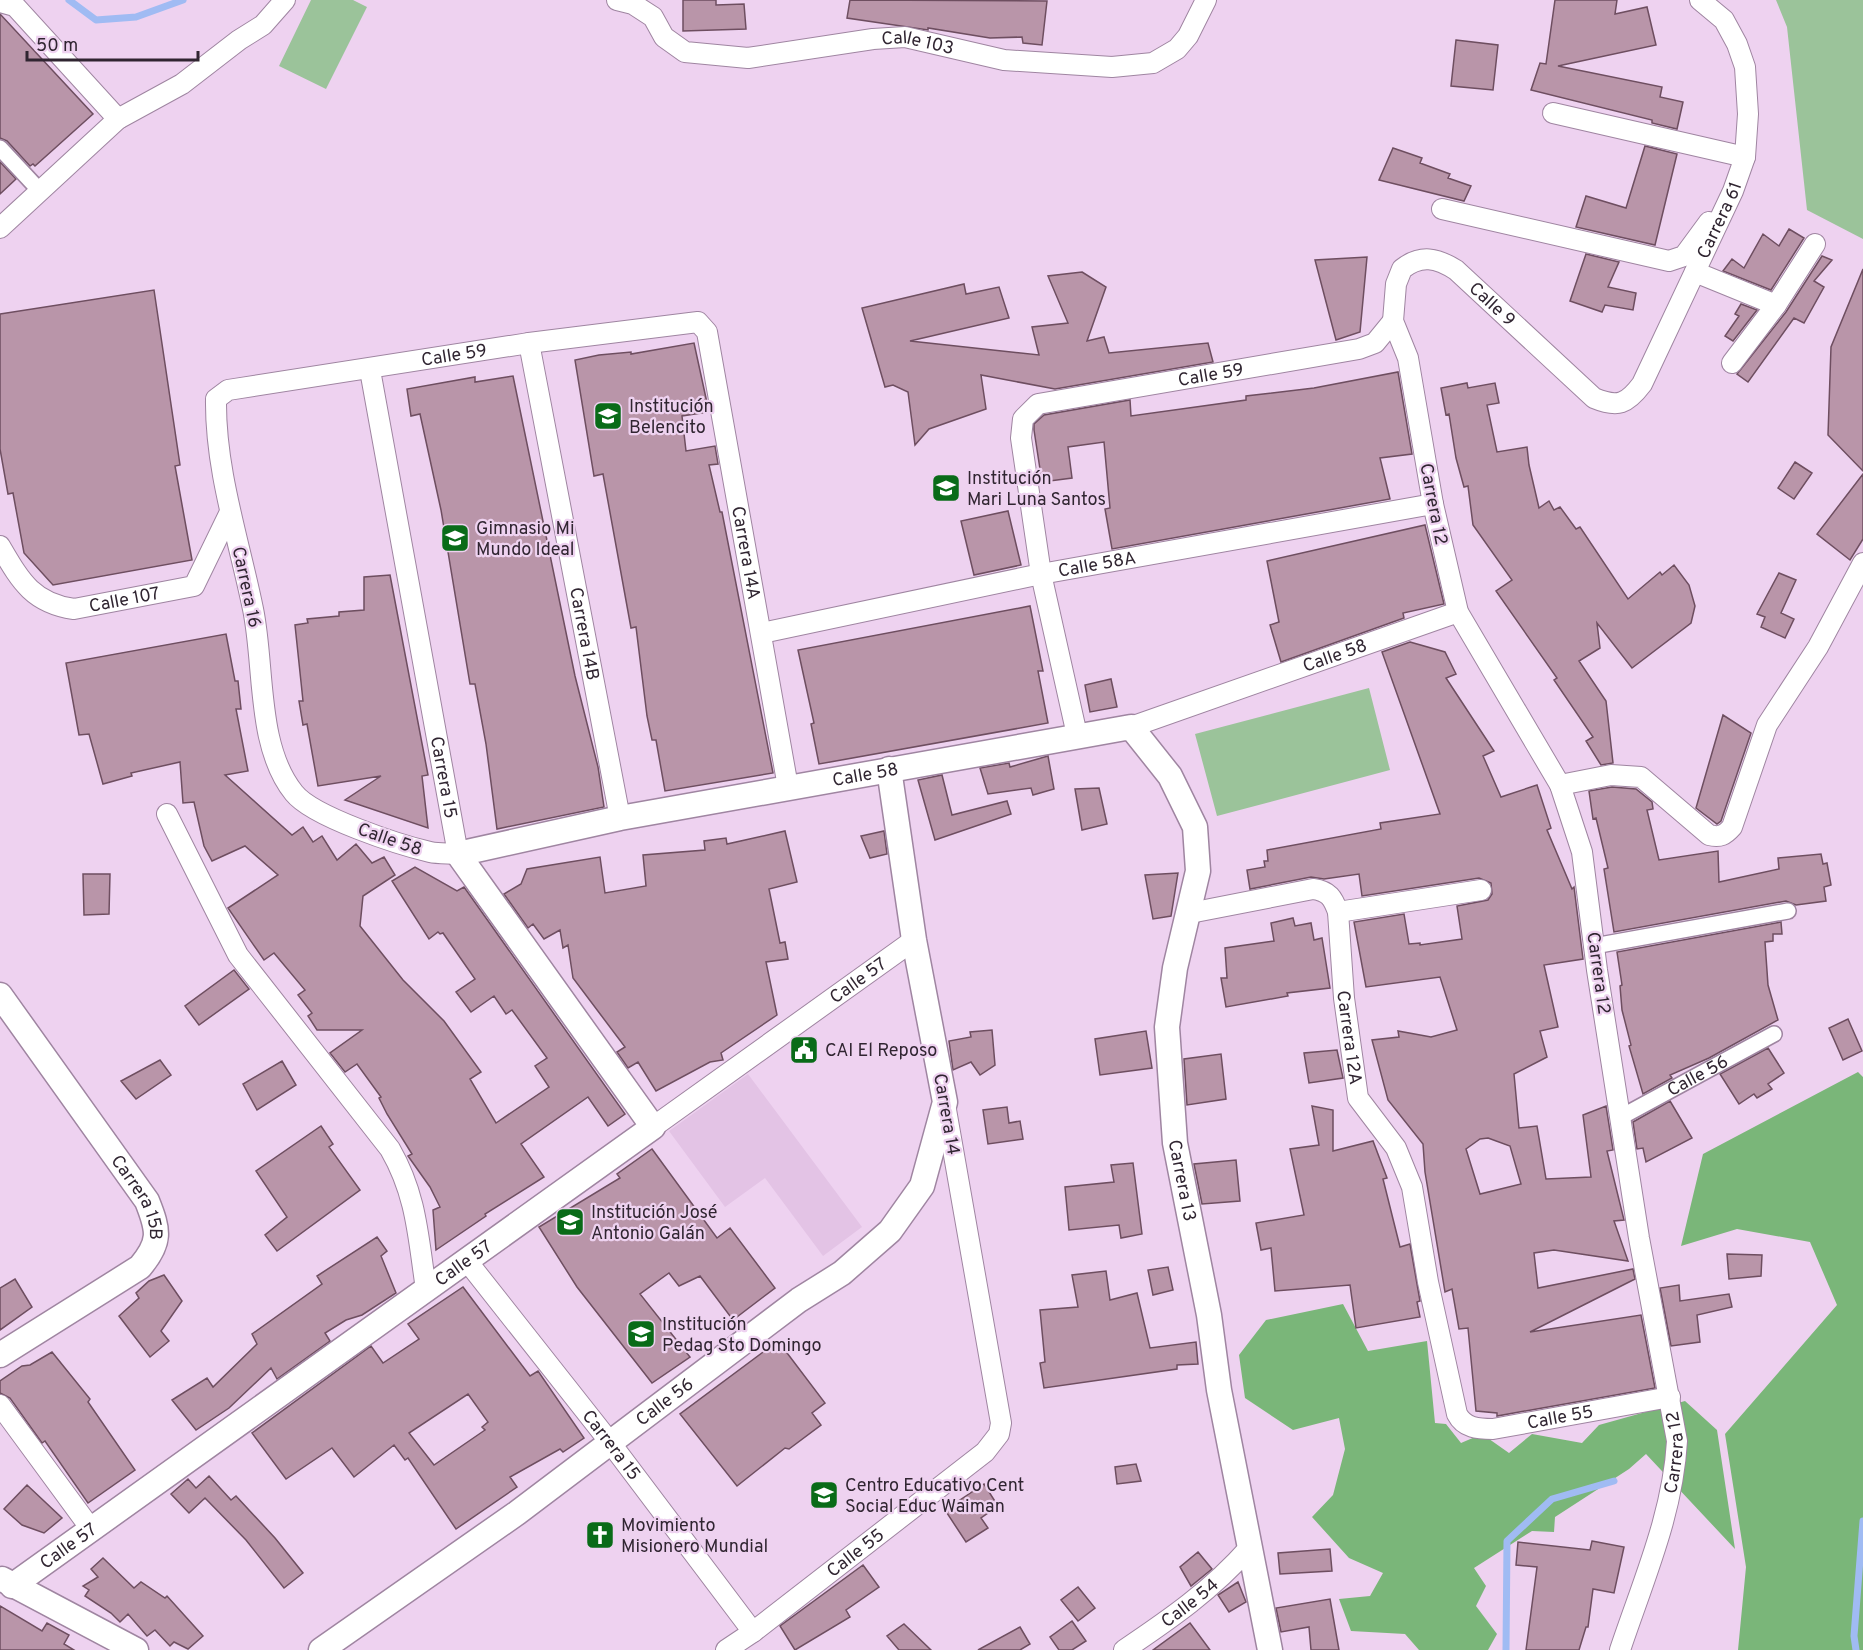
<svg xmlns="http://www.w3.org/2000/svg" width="1863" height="1650" viewBox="0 0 1863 1650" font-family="Overpass,sans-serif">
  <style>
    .built { fill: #e3c3e5 }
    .green { fill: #9bc39a }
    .forest { fill: #7ab679 }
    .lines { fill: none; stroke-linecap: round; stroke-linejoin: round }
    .stream { stroke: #a0bbf3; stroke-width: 7 }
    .building { fill: #b995a9; stroke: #6e4e60; stroke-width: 1.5; fill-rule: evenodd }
    .pedestrian-casing { stroke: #9f85a1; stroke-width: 18 }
    .minor-casing { stroke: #9f85a1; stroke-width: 22 }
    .tertiary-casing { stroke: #9f85a1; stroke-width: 27 }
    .pedestrian { stroke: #fff; stroke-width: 15 }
    .minor { stroke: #fff; stroke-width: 20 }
    .tertiary { stroke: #fff; stroke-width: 24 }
    .labels { text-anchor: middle; stroke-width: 4.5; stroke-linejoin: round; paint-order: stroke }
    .street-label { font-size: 18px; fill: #302531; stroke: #eed2f0 }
    .poi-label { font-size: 18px; fill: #302531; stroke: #eed2f0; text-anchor: start }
  </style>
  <rect width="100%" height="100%" fill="#eed2f0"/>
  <path class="built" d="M748,1074L862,1227L823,1256L765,1178L725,1207L669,1131Z"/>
  <path class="green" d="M311,0H353L367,7L326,89L279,66Z
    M1776,0H1863V239L1807,210L1787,27Z
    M1369,688L1390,770L1217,816L1195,734Z"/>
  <path class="forest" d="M1858,1072L1863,1077V1650H1738L1746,1567L1725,1434L1837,1305L1810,1242L1737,1229L1681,1246L1703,1154Z
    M1343,1304L1368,1351L1427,1341L1435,1423L1446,1424L1461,1443L1482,1434L1509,1453L1532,1434L1582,1443L1599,1425L1685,1401L1717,1430L1735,1549L1646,1454L1629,1469L1555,1517L1554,1532L1532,1531L1474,1568L1486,1586L1476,1606L1497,1634L1488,1650H1419L1405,1634L1351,1631L1339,1599L1370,1596L1383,1573L1349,1558L1312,1517L1333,1495L1345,1449L1339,1418L1293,1430L1245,1398L1239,1355L1266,1320Z"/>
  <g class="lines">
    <path class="stream" d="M69,0L96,20L136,17L183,0
      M1506,1650L1507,1541L1552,1499L1614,1481
      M1856,1650L1854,1636L1863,1521"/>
  </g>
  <path class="building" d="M683,0H716V5L744,4L746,29L683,31Z
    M850,0L1047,1L1042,45L1023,43L1022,37L990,38L928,28V30L847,18Z
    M1555,0H1617L1615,14L1647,7L1656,45L1558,66L1662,87L1660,97L1683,102L1677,129L1652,123V120L1531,90L1540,63L1546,64Z
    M0,14L93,114L35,166L33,164L30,166L7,141L0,138Z
    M1456,40L1498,45L1493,90L1451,86Z
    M1645,146L1677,154L1655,245L1576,227L1586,196L1626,208Z
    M1393,148L1422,158L1420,163L1450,174L1448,178L1471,186L1464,201L1379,180Z
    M0,162L16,179L0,194Z
    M1789,229L1804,238L1771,290L1723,271L1732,259L1744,268L1763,234L1779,246Z
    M1586,254L1619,262L1608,287L1636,293L1633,310L1605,305L1602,312L1570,301Z
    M1822,256L1832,260L1814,281L1824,287L1804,323L1794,318L1748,382L1737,374L1786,312Z
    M1367,257L1360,332L1336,340L1315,260Z
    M1863,269V471L1828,435L1831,347Z
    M1082,272L1106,287L1087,341L1104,337L1109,353L1208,343L1213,362L1055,389L981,375L986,409L929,429L915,445L908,392L893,385L885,387L862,308L964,284L966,294L999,287L1009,318L910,341L1039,355L1032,327L1068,323L1048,276Z
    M154,290L180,465L175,466L192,560L53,585L24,553L13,493L8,494L0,449V314Z
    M1741,304L1757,310L1733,341L1725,336L1739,316L1735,314Z
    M694,343L709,412L682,416L686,451L715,446L718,464L709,465L720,512H722L773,773L665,791L656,740H652L647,716L636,627L631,628L603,474L594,476L575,360L599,355L631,352V354Z
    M1398,372L1412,454L1380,458L1390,499L1112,549L1105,509L1110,508L1104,442L1068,447L1072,478L1042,482L1034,430V424L1044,415L1130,400L1131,416L1246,400V396L1314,388Z
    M513,376L575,676L598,767L604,807L497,829L486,744L475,684H470L441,510L420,414L411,416L407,389L475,377V382Z
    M1467,383L1468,388L1495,383L1499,403L1487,405L1497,452L1527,447L1529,465L1539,508L1549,501L1554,510L1560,507L1576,529L1580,527L1628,599L1660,572L1662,575L1674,565L1689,585L1695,606L1691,623L1632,668L1597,623L1600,648L1579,661L1606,701L1613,763L1601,765L1586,741L1593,737L1554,680L1557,678L1496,591L1512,580L1473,525L1468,486L1464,487L1456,458L1449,414L1446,415L1441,388Z
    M1795,462L1812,473L1794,499L1778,488Z
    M1863,474V539L1850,560L1817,534Z
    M1008,511L1021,565L974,575L961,521Z
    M1425,525L1444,604L1403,613L1404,618L1281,662L1270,625L1279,622L1267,561Z
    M1779,573L1796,580L1781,613L1794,619L1785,638L1761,627L1765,617L1757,614Z
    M390,575L428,775L422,776L428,828L345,800L381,776L318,786L307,724L303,725L299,701H303L295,625L308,623L307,619L339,616V612L364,610V577Z
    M1030,606L1043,671H1038L1048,723L819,764L811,724L814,723L798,650Z
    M226,634L235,681H238L241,709H236L248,771L225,775L292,835L303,827L313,842L322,836L337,860L356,844L372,863L384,857L395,875L363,896L360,926L403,980L444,1021L481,1072L470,1079L496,1123L549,1087L535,1066L547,1058L512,1010L506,1014L494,996L471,1012L456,992L475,979L443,933L440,934L438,932L429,939L392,881L415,867L457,891L464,887L625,1114L608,1126L588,1097L521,1144L544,1177L485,1214L486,1216L436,1250L433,1210L440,1207L430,1187L408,1156L412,1154L387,1114L379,1098L381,1097L357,1064L345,1072L330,1053L362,1030H317L308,1016L312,1013L298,995L305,990L274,953L264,960L228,908L278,875L245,846L212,861L204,846L194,802L183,803L180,762L131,773L132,776L103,784L89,734L79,735L66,663Z
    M1410,642L1445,652L1456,674L1446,678L1494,751L1483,756L1501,797L1537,785L1551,828L1547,830L1572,889L1574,887L1583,959L1544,965L1558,1027L1540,1031L1547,1057L1514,1074L1519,1128L1537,1126L1546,1179L1591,1177L1583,1115L1606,1106L1613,1150L1607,1151L1624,1220L1614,1221L1628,1261L1554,1250L1534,1253L1538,1288L1633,1269L1635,1279L1530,1332L1641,1315L1655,1388L1497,1416V1413L1476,1411L1468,1328L1459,1329L1452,1289L1445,1292L1425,1172L1423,1144L1388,1100L1372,1040L1399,1037L1398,1031L1431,1037L1457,1030L1440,977L1366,987L1354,922L1404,914L1409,944L1420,943V945L1462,939L1457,906L1488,900L1492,894L1491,883L1479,878L1362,896L1359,874L1324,879L1311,877L1250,889L1247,870L1265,867L1264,861H1268L1267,850L1381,829L1380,823L1440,814L1382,652ZM1488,1138L1510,1146L1521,1184L1480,1194L1466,1149L1480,1139Z
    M1111,679L1117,707L1090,712L1085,685Z
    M1723,715L1751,733L1721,821L1717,824L1696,808Z
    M1048,756L1054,789L1033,795L1031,788L988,794L980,768L1009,763L1010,767Z
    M942,775L952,815L1007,801L1011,814L935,840L918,780Z
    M1612,787L1636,789L1652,802L1653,809L1647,810L1659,860L1718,851L1719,882L1779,869L1778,858L1821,854L1823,864L1827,863L1831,885L1824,887L1826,901L1796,905L1786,901L1614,932L1604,869L1608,868L1596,818L1593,819L1589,791Z
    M1099,788L1107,824L1082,830L1075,789Z
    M785,831L797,882L769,889L780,943L785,942L788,959L766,962L777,1015L721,1053L723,1060L710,1062L656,1091L638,1062L628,1068L617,1052L625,1047L573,978L568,945L563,948L560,930L544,939L533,924L528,928L504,894L521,884L527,869L600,857L605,893L646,886L643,855L705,850L704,841L726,838L727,844Z
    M884,831L887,854L870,858L861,836Z
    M1178,873L1171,916L1153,919L1145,875Z
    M83,874H110L109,914L84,915Z
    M1293,918L1295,926L1311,923L1314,940L1322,938L1330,988L1287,993L1288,996L1226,1007L1221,978H1227L1225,948L1274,941L1271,923Z
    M1781,922L1782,934H1773V941L1765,942L1768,985L1778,1020L1709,1058L1670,1075L1672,1078L1643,1094L1629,1046L1631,1045L1622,1010L1620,986L1622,985L1617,952Z
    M234,970L249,989L199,1025L185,1006Z
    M1848,1019L1862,1051L1843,1060L1829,1028Z
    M992,1030L995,1065L980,1075L971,1062L953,1070L949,1041L971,1037L970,1032Z
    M1146,1031L1152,1068L1100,1075L1095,1039Z
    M1768,1048L1784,1073L1768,1084L1772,1089L1757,1098L1754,1094L1739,1104L1720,1074Z
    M1337,1050L1343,1078L1309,1083L1304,1053Z
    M1221,1054L1226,1099L1187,1105L1184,1059Z
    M160,1060L171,1075L136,1099L121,1081Z
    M282,1061L296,1085L257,1110L243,1084Z
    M1670,1101L1692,1138L1646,1162L1643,1148L1637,1149L1633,1122Z
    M1312,1106L1333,1110V1151L1373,1141L1387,1178L1383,1179L1400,1247L1410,1244L1420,1301L1417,1302L1420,1317L1356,1328L1350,1285L1275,1291L1271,1248L1261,1250L1256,1223L1304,1215L1290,1149L1319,1145Z
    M1007,1107L1009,1123L1020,1121L1023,1139L988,1144L983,1110Z
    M321,1126L333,1144L329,1147L360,1190L277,1251L265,1235L287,1217L256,1171Z
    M652,1149L717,1238L730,1228L775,1288L733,1320L700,1276L679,1286L669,1273L640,1294L690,1357L652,1383L577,1287L539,1227L620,1178L617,1174Z
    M1236,1160L1240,1201L1202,1204L1194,1164Z
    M1133,1163L1142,1234L1121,1238L1119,1225L1069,1230L1065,1187L1114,1182L1111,1165Z
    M377,1237L387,1251L381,1256L396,1293L362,1315L346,1320L325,1333L330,1341L277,1379L271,1368L229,1408L196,1430L172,1400L207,1378L213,1387L257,1344L252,1334L322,1284L317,1276Z
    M1727,1254L1762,1255L1761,1276L1729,1279Z
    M1168,1267L1173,1290L1153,1295L1148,1270Z
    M1106,1271L1110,1300L1137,1293L1150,1348L1196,1342L1198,1364L1177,1365V1369L1044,1388L1040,1363L1045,1362L1040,1310L1078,1307L1072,1275Z
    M164,1275L182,1301L161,1331L169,1341L150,1357L119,1316L139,1298L136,1293L149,1281Z
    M15,1279L32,1307L0,1330V1288Z
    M1679,1285L1680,1301L1729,1294L1732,1307L1697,1315L1700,1342L1671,1346L1660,1288Z
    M463,1287L530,1376L538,1371L584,1438L563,1452L560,1449L510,1477L517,1487L456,1529L408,1458L405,1460L394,1445L354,1477L332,1448L286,1479L252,1433L371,1346L383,1363L419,1339L408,1324ZM468,1394L488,1422L482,1427L485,1430L434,1465L409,1433Z
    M778,1341L825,1403L812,1413L821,1425L789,1449L785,1448L737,1486L680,1414Z
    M52,1352L90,1399L88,1402L135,1470L88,1503L45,1441L42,1443L10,1398L0,1393V1381L22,1366L30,1365Z
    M1136,1464L1141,1481L1117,1484L1115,1467Z
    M209,1476L231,1500L236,1496L275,1538L303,1573L284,1588L246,1540L205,1498L189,1513L171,1494L188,1479L196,1488Z
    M984,1484L998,1506L981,1518L988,1528L966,1542L945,1510Z
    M27,1485L62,1518L44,1533L22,1525L4,1509Z
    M1592,1541L1624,1547L1614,1593L1593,1589L1588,1627H1586L1579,1650H1526L1537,1567L1516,1565L1518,1542L1590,1550Z
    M1330,1549L1332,1571L1280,1574L1278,1553Z
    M1198,1552L1212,1569L1191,1586L1180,1567Z
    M103,1558L134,1588L141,1582L165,1598L167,1596L203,1636L188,1649L174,1642L170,1646L155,1630L147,1636L128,1614L120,1622L111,1613L85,1596L89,1590L83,1586L98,1577L91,1569Z
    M863,1565L879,1587L846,1610L850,1617L795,1650L780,1626Z
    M1238,1582L1246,1602L1229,1612L1218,1595Z
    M1078,1587L1095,1608L1078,1621L1061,1600Z
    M1330,1599L1339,1650H1311L1309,1627L1281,1632L1276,1608Z
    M0,1606L42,1631L47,1623L69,1635L64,1644L74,1650H0Z
    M1072,1621L1086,1641L1072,1650H1059L1050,1637Z
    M1190,1623L1210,1650H1153Z
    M904,1624L931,1650H899L887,1636Z
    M1020,1627L1030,1644L1020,1650H978Z"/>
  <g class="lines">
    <g class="pedestrian-casing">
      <g id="pedestrian">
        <path d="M0,148L40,191"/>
        <path d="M1594,946L1788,911"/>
        <path id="s1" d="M1621,1117L1774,1034"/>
      </g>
    </g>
    <g class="minor-casing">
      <g id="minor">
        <path id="s2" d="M617,0L633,4L653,17L664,37L685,52L748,58L873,39L905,37L1004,60L1112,67L1153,63L1177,49L1188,36L1206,0"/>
        <path d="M0,2L15,6L118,119"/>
        <path d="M1553,113L1745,157"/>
        <path d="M1442,209L1669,261L1684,256L1709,222"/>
        <path d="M0,228L118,119L182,84L239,40L263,25L285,0"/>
        <path d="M1695,272L1776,305L1732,363"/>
        <path d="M1776,305L1815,244"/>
        <path id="s3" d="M529,343L620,818"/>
        <path id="s4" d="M370,370L458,854C449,853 439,854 430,852C400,845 313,817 294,793C256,746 265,667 253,609C239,540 215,470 216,399L228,390L529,343L698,322L707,332L788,787"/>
        <path id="s5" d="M0,546C20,580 32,603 74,609L194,586L230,512"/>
        <path id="s6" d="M762,633L1041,574L1433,504"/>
        <path id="s7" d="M1131,727L1458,612"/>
        <path id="s8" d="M1077,735L1041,574L1021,438L1023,419L1038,404L1359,349L1375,343L1393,321"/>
        <path d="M1560,785L1611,775L1641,777L1709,835C1720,838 1725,835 1732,827L1767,725L1818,647L1863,563"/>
        <path d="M167,814L238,955L390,1149C417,1196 418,1237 426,1289"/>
        <path d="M1338,912L1481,890"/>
        <path id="s9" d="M1190,913L1313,889C1329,891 1333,898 1338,912L1344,998L1358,1098L1396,1148L1412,1187L1428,1282L1457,1414C1464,1428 1478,1429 1493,1429L1670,1397"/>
        <path id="s10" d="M653,1127L914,940"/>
        <path id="s11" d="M467,1261L609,1441L753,1632"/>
        <path d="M0,1405L91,1529"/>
        <path id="s12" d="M726,1650L753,1632L985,1452L999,1434L1001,1423L945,1104"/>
        <path id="s13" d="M1124,1650C1170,1619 1212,1590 1249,1548"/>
        <path id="s14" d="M1620,1650C1643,1581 1673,1514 1677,1441L1639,1238L1597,970L1582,852L1560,785L1458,612L1433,504L1408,358L1393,321L1396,284L1402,269C1421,254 1437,258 1456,270L1594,398C1618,408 1627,404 1642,384L1733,191L1745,157L1748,114L1745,67L1737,44L1724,20L1700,0"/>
      </g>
    </g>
    <g class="tertiary-casing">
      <g id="tertiary">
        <path id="s15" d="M0,995L147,1201C159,1231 161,1242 140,1267L0,1355"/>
        <path d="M2,1579L136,1650"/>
        <path id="s16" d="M12,1586L653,1127L458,854L620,818L1131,727L1170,776L1195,827L1198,871L1175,968L1167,1027L1175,1143L1209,1315L1219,1390L1270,1650"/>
        <path id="s17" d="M321,1650L517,1513L799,1300L842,1273L890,1231L922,1186L945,1102L914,940L889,769"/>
      </g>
    </g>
    <use href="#pedestrian" class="pedestrian"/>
    <use href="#minor" class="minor"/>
    <use href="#tertiary" class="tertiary"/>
  </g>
  <defs>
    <g id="school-square" transform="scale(1.5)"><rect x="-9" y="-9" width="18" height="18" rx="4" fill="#096b18" stroke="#eed2f0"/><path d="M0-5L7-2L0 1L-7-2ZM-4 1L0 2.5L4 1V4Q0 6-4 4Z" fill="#fff"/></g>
    <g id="civic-square" transform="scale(1.5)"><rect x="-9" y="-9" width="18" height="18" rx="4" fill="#096b18" stroke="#eed2f0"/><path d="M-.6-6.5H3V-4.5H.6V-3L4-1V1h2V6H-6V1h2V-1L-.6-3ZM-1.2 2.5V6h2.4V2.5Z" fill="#fff"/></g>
    <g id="church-square" transform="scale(1.5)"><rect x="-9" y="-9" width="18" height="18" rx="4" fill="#096b18" stroke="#eed2f0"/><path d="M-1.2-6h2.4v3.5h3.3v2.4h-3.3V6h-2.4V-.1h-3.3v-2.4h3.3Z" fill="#fff"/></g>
  </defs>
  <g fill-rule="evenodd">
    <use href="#school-square" x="608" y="416"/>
    <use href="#school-square" x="946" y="488"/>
    <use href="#school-square" x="455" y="538"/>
    <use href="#civic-square" x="804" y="1050"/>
    <use href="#school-square" x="570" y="1222"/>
    <use href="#school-square" x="641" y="1334"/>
    <use href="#school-square" x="824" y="1495"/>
    <use href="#church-square" x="600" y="1535"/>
  </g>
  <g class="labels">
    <g class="street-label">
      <text dy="6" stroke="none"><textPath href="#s2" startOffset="324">Calle 103</textPath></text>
      <text dy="6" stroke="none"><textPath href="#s14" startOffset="1922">Carrera 61</textPath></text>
      <text dy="6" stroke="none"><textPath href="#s14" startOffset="1546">Calle 9</textPath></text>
      <text dy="6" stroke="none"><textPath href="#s4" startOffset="1318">Calle 59</textPath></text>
      <text dy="6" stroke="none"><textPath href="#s8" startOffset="518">Calle 59</textPath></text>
      <text transform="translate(1434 504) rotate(79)" y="6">Carrera 12</text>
      <text dy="6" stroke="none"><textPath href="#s4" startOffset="1802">Carrera 14A</textPath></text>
      <text dy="6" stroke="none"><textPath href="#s6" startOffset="342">Calle 58A</textPath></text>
      <text transform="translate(247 587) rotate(78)" y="6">Carrera 16</text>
      <text dy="6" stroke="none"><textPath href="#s5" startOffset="153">Calle 107</textPath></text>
      <text dy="6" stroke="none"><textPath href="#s3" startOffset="296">Carrera 14B</textPath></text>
      <text dy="6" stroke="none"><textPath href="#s7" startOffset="216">Calle 58</textPath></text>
      <text dy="6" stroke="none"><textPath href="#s16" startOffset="1539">Calle 58</textPath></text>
      <text dy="6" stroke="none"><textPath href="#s4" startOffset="414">Carrera 15</textPath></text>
      <text transform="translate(390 839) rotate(19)" y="6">Calle 58</text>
      <text transform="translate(1599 973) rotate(82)" y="6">Carrera 12</text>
      <text dy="6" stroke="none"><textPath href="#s10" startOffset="252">Calle 57</textPath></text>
      <text dy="6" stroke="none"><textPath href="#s9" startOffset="288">Carrera 12A</textPath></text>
      <text dy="6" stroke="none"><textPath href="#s1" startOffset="87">Calle 56</textPath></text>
      <text transform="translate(947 1114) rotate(80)" y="6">Carrera 14</text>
      <text dy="6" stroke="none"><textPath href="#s16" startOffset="2286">Carrera 13</textPath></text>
      <text dy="6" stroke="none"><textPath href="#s15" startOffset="246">Carrera 15B</textPath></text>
      <text dy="6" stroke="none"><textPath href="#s16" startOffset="555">Calle 57</textPath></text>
      <text dy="6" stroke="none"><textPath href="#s17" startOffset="424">Calle 56</textPath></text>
      <text dy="6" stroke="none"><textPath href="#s9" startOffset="795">Calle 55</textPath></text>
      <text dy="6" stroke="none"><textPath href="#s11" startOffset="234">Carrera 15</textPath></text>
      <text dy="6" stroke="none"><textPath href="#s14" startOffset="206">Carrera 12</textPath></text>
      <text dy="6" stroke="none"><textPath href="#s16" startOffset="69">Calle 57</textPath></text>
      <text dy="6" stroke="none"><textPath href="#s12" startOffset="162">Calle 55</textPath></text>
      <text dy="6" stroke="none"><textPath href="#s13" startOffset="81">Calle 54</textPath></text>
    </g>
    <g class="poi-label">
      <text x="629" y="412">Institución<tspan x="629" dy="21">Belencito</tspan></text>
      <text x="967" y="484">Institución<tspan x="967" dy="21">Mari Luna Santos</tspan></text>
      <text x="476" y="534">Gimnasio Mi<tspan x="476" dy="21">Mundo Ideal</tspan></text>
      <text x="825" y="1056">CAI El Reposo</text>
      <text x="591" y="1218">Institución José<tspan x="591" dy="21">Antonio Galán</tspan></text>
      <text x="662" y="1330">Institución<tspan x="662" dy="21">Pedag Sto Domingo</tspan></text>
      <text x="845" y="1491">Centro Educativo Cent<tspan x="845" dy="21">Social Educ Waiman</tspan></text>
      <text x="621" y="1531">Movimiento<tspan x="621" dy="21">Misionero Mundial</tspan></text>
    </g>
  </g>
  <path d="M27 51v9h171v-9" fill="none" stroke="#302531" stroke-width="3"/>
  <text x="36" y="51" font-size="18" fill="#302531" stroke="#eed2f0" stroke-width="4.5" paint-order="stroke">50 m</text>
</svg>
